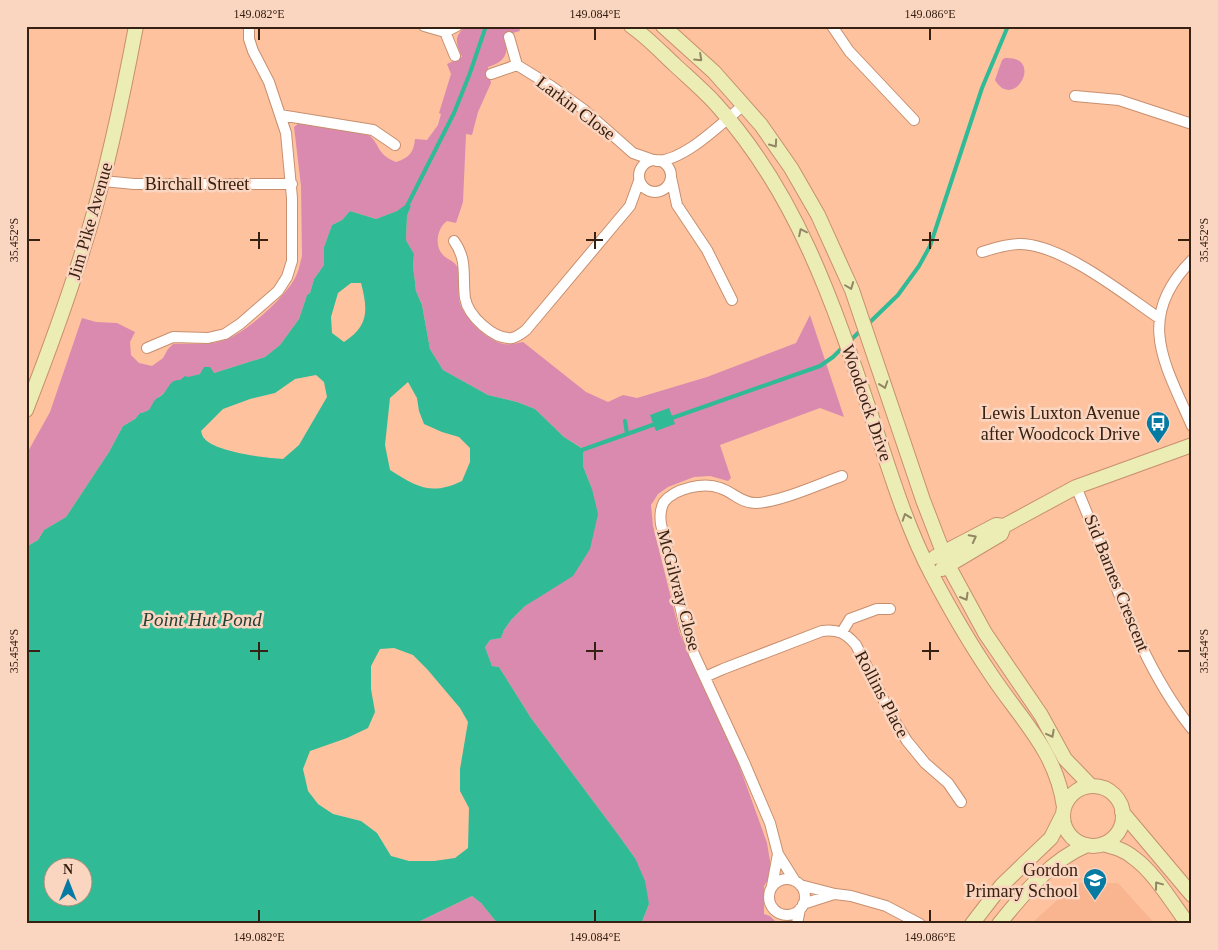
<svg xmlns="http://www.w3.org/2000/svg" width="1218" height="950" viewBox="0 0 1218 950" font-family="Georgia,serif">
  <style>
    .built { fill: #f8b58f }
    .green { fill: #da8aaf }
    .water { fill: #30ba96; fill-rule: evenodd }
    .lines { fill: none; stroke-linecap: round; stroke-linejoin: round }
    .stream { stroke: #30ba96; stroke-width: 4 }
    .street-casing { stroke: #c88f6e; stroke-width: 12 }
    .secondary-casing { stroke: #c88f6e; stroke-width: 16 }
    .street { stroke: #fff; stroke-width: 10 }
    .secondary { stroke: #ececb5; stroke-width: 14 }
    .oneway { stroke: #928664 }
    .ticks { fill: none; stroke: #372113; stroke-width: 2 }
    .labels { text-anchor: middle; stroke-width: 5; stroke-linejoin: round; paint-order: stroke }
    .street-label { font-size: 18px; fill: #372113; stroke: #fad5c0 }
    .poi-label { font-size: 18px; fill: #372113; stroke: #fad5c0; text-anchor: end }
    .water-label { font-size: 19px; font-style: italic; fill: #264138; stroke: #fad5c0 }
    .neatline { fill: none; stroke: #372113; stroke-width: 2 }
    .ticks-label { font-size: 12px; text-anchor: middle; fill: #372113 }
  </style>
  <rect width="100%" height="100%" fill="#fec29f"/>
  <path class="built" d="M1076,883H1118L1155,924H1031Z"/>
  <path class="green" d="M466,26H519L520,31L505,35C509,54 506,61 488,67L491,83L478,112L472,135L466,134L463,202L456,223L447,221C437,228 434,246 443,255C448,260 455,261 458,268C461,276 458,290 459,299C461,316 487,341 504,344C510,345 517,343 523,342L586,392L608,402L623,395L637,398L707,377L796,343L810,315L844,417L820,408L720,445L731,478L728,481L710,476L694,477L668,487L658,494L651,505L653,526L680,634L738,762L767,843L770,861V877L764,886V914L770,916L778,924H641L649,904L635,858L617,833L531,718L499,667L492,666L485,647L490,640L501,638L504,630L511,620L525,606L544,593L592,489L583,466L582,448L564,437L535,409L517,402L488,395L443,370L430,349L422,305L416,291L413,266L414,254L406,240L407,216L411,206L376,219L350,211L342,220L332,225L324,247V265L314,279L310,293L307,295L299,319L280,345L265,357L214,373L200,374L180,380L155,400L152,407L146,412L140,413L135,419L123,426L109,452L66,517L44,530L38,540L26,547V455L50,412L82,318L96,322L117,323L135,332L130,342L131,355L139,363L152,366L163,358L168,349L173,344C191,343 211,346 227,339C248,331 285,297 295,278C299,271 300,263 302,256L301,186L294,127L299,123L369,135C382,147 376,154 396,162C409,158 414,152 415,139L427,140L438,125L441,114L439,113L451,74L447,64L462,57C456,43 453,37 466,26Z
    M1005,58C1045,56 1014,112 995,80L1002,60Z
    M472,896L481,903L498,924H414Z"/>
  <path class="water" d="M407,204L411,206L407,216L406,240L414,254L413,266L416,291L422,305L430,349L443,370L488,395L517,402L535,409L564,437L583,449V466L592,489L598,514L590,549L573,576L525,606L511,620L504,630L501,638L490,640L485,647L492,666L499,667L531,718L617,833L635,858L645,881L649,904L641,924H498L481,903L472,896L414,924H26V547L38,540L44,530L66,517L109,452L123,426L135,419L140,413C149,412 150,409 154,401C156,398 160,397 163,394C170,387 169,380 180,380L185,376L188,377L200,374L204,367H210L214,373L265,357L280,345L299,319L307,295L310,293L314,279L324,265V247L332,225L342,220L350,211L376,219L397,211ZM351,283H361C368,310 369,326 344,342L332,333L331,317L338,293ZM316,375L324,382L327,397L299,445L283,459C266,458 214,452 204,438C203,438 201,431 201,431L223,409L250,399L275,393L295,379ZM408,382L417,398L419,411L424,424L442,432L459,437L470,448V462L462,481C431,496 417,487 390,470L385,445L390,398ZM394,648L413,655L427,669L460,708L468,722L460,769V791L469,808L468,848L455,858L434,861H409L391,856L377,833L361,821L333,814L318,804L308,791L303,769L310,751L347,738L368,728L375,712L371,689V666L380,649ZM52,868H82V898H52Z
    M669,408L675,424L656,431L650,415Z"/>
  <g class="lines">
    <path class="stream" d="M406,208L454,113L470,73L486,26
      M867,325L898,295L919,266L930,246L982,88L1008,26
      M849,342L862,329
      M669,419L820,366L833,357L843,347
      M625,421L627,434
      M579,451L658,423"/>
    <g class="street-casing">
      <path id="street" d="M424,26L445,32L457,26
        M832,26L849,51L914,120
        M445,32L455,56
        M517,65L551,86L583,109L633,153L653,160
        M491,74L517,65L509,37
        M1075,96L1119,100L1192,124
        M280,115L373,130L395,145
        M639 176a16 16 0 1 1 32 0a16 16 0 1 1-32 0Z
        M657,161C686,160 721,123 744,105
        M671,177L677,205L707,250L732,300
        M103,181L134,184H292
        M454,241C468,261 462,275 465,298C468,316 494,340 512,338C517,337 522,333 526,330L630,206L639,181
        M982,252C995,248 1007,244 1020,244C1062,244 1125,295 1159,318
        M1192,260C1134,318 1165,364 1192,426
        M147,348L173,337L208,338L225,334L240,324L278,291L287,277L292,261V198L286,133L269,82L253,51L249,39V26
        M1076,487C1112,569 1135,657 1192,729
        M842,632L850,619L877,609H890
        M705,677L723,669L822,631C838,629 846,633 856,645L891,715L907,741L925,763L948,783L961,802
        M769 897a18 18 0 1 1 36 0a18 18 0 1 1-36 0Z
        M795,881L778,854L770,823L744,762L694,654L685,627L661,524C660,517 660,509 664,502C675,488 704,482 720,488C733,492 741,503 755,503C778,503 819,484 842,476
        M800,885L835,894L851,896L886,906L920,924
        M772,886L778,854
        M803,904L834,894
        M797,924L800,909"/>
    </g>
    <g class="secondary-casing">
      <path id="secondary" d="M631,26C647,37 661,52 675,65C689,78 703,90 715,103C797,193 834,305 872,418C890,471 906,526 932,575C950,609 969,642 990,673C1020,719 1056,750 1064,807
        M663,26L714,72L761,125L791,168L818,215L852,290L923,500L948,565L985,633L1041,715L1065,759L1091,786
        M26,410C49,351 71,291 89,230C109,163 123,95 136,26
        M935,557L996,525L1004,526L1076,487L1192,445
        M942,569L1001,534L1004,526
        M1063 816a30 30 0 1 1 60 0a30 30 0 1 1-60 0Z
        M1122,812L1192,895
        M1103,844C1114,847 1125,850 1134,858C1154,872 1173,904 1188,924
        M972,924L1002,885L1051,838L1063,814
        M999,924C1023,894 1051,860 1087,845"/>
    </g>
    <use href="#street" class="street"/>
    <use href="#secondary" class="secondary"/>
  </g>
  <defs><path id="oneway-chevron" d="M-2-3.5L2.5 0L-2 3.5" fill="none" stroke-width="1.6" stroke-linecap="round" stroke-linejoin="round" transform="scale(1.25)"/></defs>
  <g class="oneway">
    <use href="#oneway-chevron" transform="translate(699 58) rotate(43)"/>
    <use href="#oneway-chevron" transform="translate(774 144) rotate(55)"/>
    <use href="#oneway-chevron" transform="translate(802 232) rotate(-116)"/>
    <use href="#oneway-chevron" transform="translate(850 286) rotate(69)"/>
    <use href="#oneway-chevron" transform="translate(884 385) rotate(71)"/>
    <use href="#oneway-chevron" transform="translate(906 517) rotate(-109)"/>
    <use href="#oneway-chevron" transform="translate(973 538) rotate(-28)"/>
    <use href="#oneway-chevron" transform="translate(965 597) rotate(60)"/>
    <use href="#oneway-chevron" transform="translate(1051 734) rotate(62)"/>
    <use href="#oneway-chevron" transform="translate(1158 885) rotate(-127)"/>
  </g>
  <path class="ticks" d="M259,28V40M595,28V40M930,28V40M259,232V249M595,232V249M930,232V249M28,240H40M250,240H268M586,240H603M922,240H939M1178,240H1190M259,642V660M595,642V660M930,642V660M28,651H40M250,651H268M586,651H603M922,651H939M1178,651H1190M259,910V922M595,910V922M930,910V922"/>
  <defs>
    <g id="bus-pin" transform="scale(1.25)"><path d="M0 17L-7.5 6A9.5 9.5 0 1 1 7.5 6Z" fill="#057aa2" stroke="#fad5c0"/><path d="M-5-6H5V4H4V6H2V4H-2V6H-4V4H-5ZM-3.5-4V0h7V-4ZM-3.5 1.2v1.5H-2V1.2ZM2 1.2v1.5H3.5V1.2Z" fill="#fff"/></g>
    <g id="school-pin" transform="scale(1.25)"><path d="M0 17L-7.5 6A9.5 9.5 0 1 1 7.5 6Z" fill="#057aa2" stroke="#fad5c0"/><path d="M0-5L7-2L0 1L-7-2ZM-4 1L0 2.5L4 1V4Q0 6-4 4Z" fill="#fff"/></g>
  </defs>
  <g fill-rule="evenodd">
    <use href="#bus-pin" x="1158" y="423"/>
    <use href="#school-pin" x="1095" y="880"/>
  </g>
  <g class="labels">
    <g class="street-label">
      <text transform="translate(576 108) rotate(37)" y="6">Larkin Close</text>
      <text x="197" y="190">Birchall Street</text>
      <text transform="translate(90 221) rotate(-74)" y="6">Jim Pike Avenue</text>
      <text transform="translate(867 403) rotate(71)" y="6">Woodcock Drive</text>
      <text transform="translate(1117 583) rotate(68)" y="6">Sid Barnes Crescent</text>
      <text transform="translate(679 590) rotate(75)" y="6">McGilvray Close</text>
      <text transform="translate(882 694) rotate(62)" y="6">Rollins Place</text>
    </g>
    <g class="poi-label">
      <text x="1140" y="419">Lewis Luxton Avenue<tspan x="1140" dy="21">after Woodcock Drive</tspan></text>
      <text x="1078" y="876">Gordon<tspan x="1078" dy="21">Primary School</tspan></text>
    </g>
    <g class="water-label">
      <text x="202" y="626">Point Hut Pond</text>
    </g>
  </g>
  <rect width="1218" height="950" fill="none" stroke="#fad5c0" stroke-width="55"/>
  <g transform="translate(68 882)"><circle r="24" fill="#fad5c0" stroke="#ac8d7b"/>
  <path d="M0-4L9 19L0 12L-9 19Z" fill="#057aa2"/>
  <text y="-8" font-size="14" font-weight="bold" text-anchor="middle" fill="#372113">N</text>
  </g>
  <rect x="28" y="28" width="1162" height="894" class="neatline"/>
  <g class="ticks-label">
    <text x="259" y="18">149.082°E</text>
    <text x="595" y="18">149.084°E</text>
    <text x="930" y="18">149.086°E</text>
    <text transform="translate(14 240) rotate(-90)" y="4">35.452°S</text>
    <text transform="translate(1204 240) rotate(-90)" y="4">35.452°S</text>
    <text transform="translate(14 651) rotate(-90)" y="4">35.454°S</text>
    <text transform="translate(1204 651) rotate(-90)" y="4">35.454°S</text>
    <text x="259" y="941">149.082°E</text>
    <text x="595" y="941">149.084°E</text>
    <text x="930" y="941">149.086°E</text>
  </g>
</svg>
